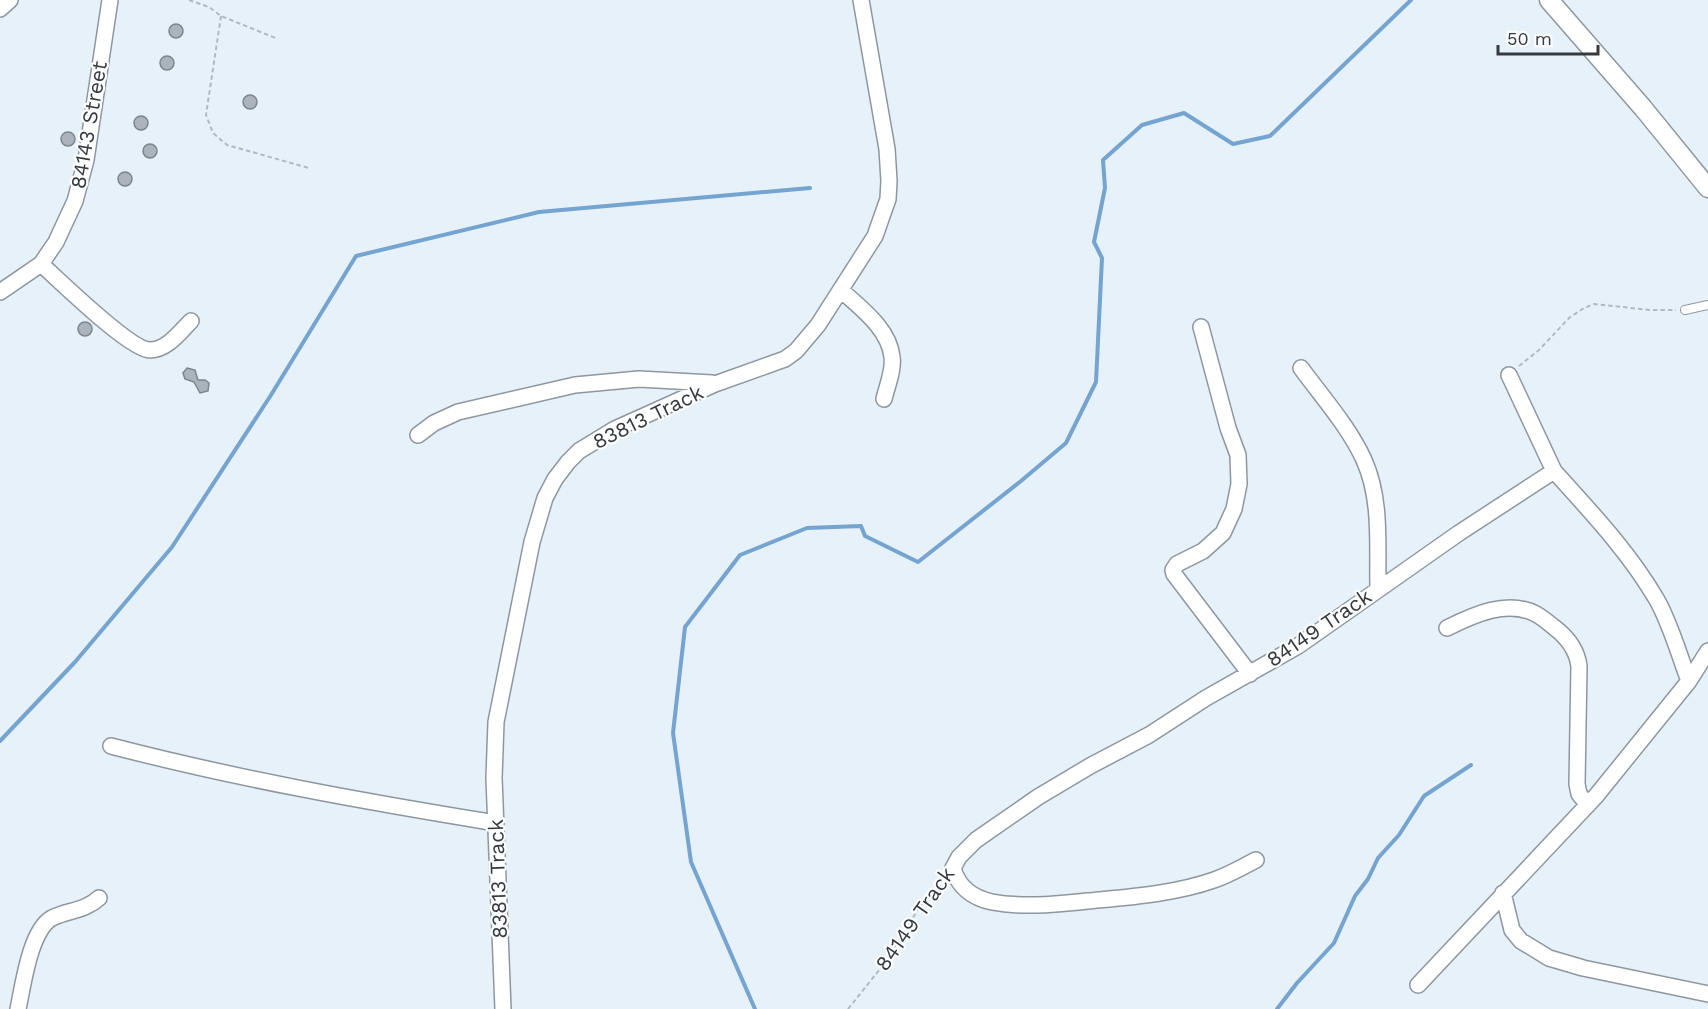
<svg xmlns="http://www.w3.org/2000/svg" width="1708" height="1009" viewBox="0 0 1708 1009" font-family="'Work Sans',sans-serif">
  <style>
    .lines { fill: none; stroke-linecap: round; stroke-linejoin: round }
    .stream { stroke: #74a4cf; stroke-width: 4 }
    .building { fill: #abb4bd; stroke: #7c858e; stroke-width: 1.5 }
    .service-casing { stroke: #8e97a0; stroke-width: 10 }
    .minor-casing { stroke: #8e97a0; stroke-width: 18 }
    .tertiary-casing { stroke: #8e97a0; stroke-width: 21 }
    .path { stroke: #b2bac1; stroke-width: 2; stroke-dasharray: 4.5 3; stroke-linecap: butt }
    .service { stroke: #fff; stroke-width: 8 }
    .minor { stroke: #fff; stroke-width: 15 }
    .tertiary { stroke: #fff; stroke-width: 18 }
    .labels { text-anchor: middle; stroke-width: 4.5; stroke-linejoin: round; paint-order: stroke }
    .street-label { font-size: 21px; fill: #363a3e; stroke: #fbfdff }
  </style>
  <rect width="100%" height="100%" fill="#e7f1fa"/>
  <g class="lines">
    <path class="stream" d="M0,741L75,662L172,547L271,395L356,256L539,212L810,188
      M755,1009L691,862L673,733L685,627L740,555L807,528L861,526L865,536L918,562L1021,481L1066,443L1096,382L1102,258L1094,242L1105,188L1103,160L1142,125L1184,113L1233,144L1270,136L1411,0
      M1277,1009L1297,983L1334,943L1355,896L1368,879L1378,858L1399,835L1424,796L1471,765"/>
  </g>
  <path class="building" d="M169 31a7 7 0 1 1 14 0a7 7 0 1 1-14 0Z
    M160 63a7 7 0 1 1 14 0a7 7 0 1 1-14 0Z
    M243 102a7 7 0 1 1 14 0a7 7 0 1 1-14 0Z
    M134 123a7 7 0 1 1 14 0a7 7 0 1 1-14 0Z
    M61 139a7 7 0 1 1 14 0a7 7 0 1 1-14 0Z
    M143 151a7 7 0 1 1 14 0a7 7 0 1 1-14 0Z
    M118 179a7 7 0 1 1 14 0a7 7 0 1 1-14 0Z
    M78 329a7 7 0 1 1 14 0a7 7 0 1 1-14 0Z
    M187,368L195,370L198,380H205L209,383L208,391L200,393L194,382L185,379L183,373Z"/>
  <g class="lines">
    <g class="service-casing">
      <path id="service" d="M1685,310L1708,305"/>
    </g>
    <g class="minor-casing">
      <path id="minor" d="M0,9L10,0
        M41,264C59,280 130,350 150,350C167,350 180,332 191,321
        M841,290C860,308 889,328 892,357C894,370 887,386 884,399
        M0,292L41,264L56,242L75,201L86,160L110,0
        M1201,327L1228,428L1238,455L1239,484L1234,509L1223,533L1203,551L1177,564L1173,570L1174,574L1250,674
        M1301,368C1323,398 1349,427 1364,460C1382,500 1377,546 1378,588
        M418,435L434,423L458,412L575,385L639,379L712,383
        M1554,471C1591,512 1629,552 1657,600C1671,625 1679,655 1689,681
        M1447,628C1473,615 1507,599 1536,614C1543,618 1549,623 1555,628C1568,638 1577,651 1579,666L1577,784L1579,794L1588,805
        M111,746C238,779 367,802 496,823
        M1256,860C1242,867 1229,875 1214,880C1174,894 1130,897 1088,901C1057,904 1024,908 992,902C973,898 958,887 953,868L959,857L976,840L1038,797L1090,766L1149,735L1206,698L1298,646L1459,533L1554,471L1509,375
        M1503,893L1512,930L1521,941L1549,958L1583,968L1708,994
        M1418,985L1596,796L1689,681L1708,651
        M18,1009C23,986 30,930 52,918C68,910 85,911 99,898
        M503,1009L494,778L496,722L532,542L545,498L555,479L568,462L579,451L615,429L715,384L785,359L796,351L818,325L875,236L888,199L889,181L887,149L861,0"/>
    </g>
    <g class="tertiary-casing">
      <path id="tertiary" d="M1549,0L1643,108L1708,188"/>
    </g>
    <path class="path" d="M189,0L209,7L221,16L278,39
      M221,16L206,115L213,133L227,145L309,168
      M1519,366L1539,350L1569,318L1584,308L1594,304L1650,310H1676
      M848,1009L888,959L920,906L943,879"/>
    <use href="#service" class="service"/>
    <use href="#minor" class="minor"/>
    <use href="#tertiary" class="tertiary"/>
  </g>
  <g class="labels">
    <g class="street-label">
      <text transform="translate(89 125) rotate(-80)" y="7">84143 Street</text>
      <text transform="translate(648 417) rotate(-26)" y="7">83813 Track</text>
      <text transform="translate(1319 628) rotate(-34)" y="7">84149 Track</text>
      <text transform="translate(498 879) rotate(-92)" y="7">83813 Track</text>
      <text transform="translate(915 919) rotate(-55)" y="7">84149 Track</text>
    </g>
  </g>
  <path d="M1498 45v9h100v-9" fill="none" stroke="#363a3e" stroke-width="3"/>
  <text x="1507" y="45" font-size="18" fill="#363a3e" stroke="#fbfdff" stroke-width="4.5" paint-order="stroke">50 m</text>
</svg>
